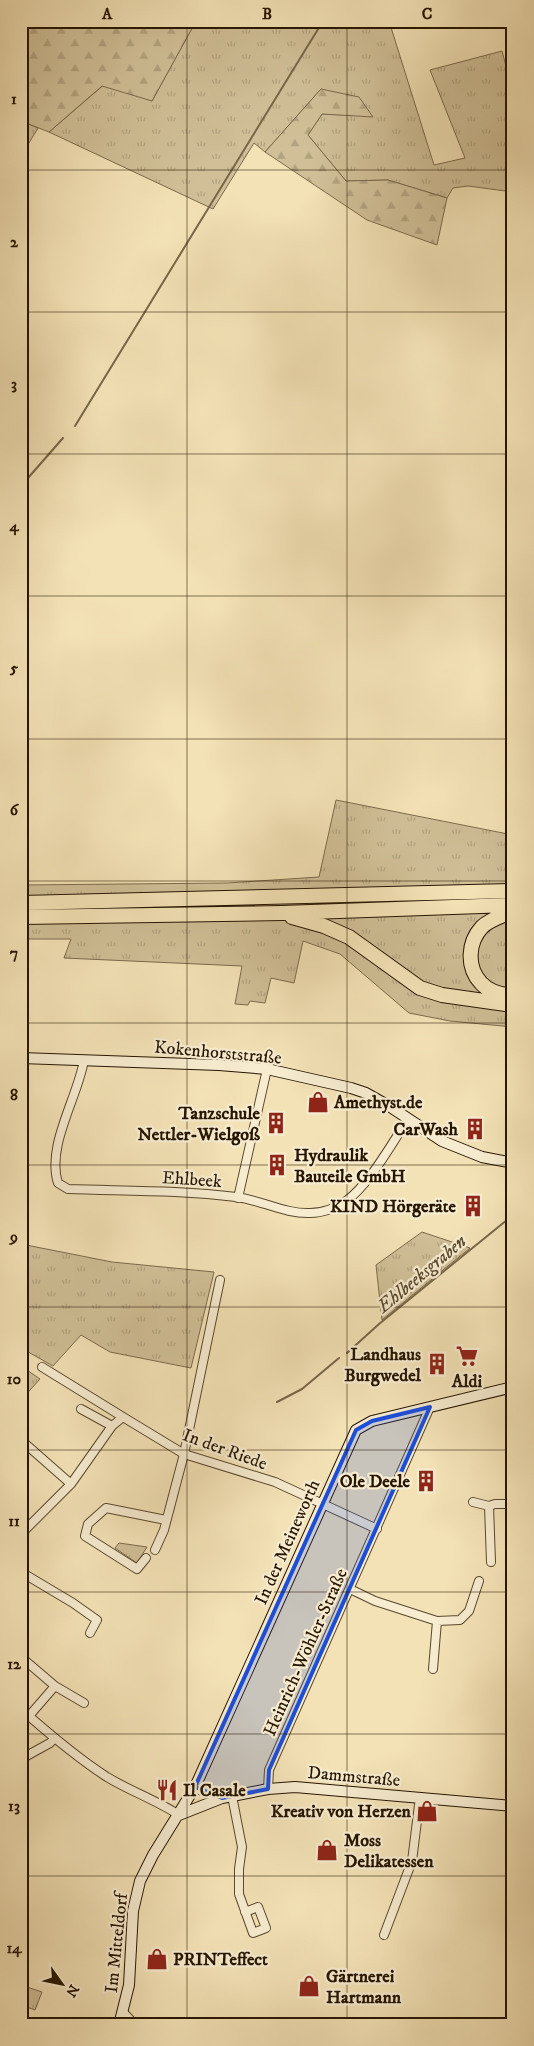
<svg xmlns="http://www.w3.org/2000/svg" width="534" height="2046" viewBox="0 0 534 2046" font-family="'IM FELL DW Pica',serif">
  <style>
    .grass { fill: url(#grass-tufts); stroke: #7b6a4c }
    .forest { fill: url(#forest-firs); stroke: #7b6a4c }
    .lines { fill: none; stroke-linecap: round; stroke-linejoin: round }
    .stream { stroke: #776648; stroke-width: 2 }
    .minor-casing { stroke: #59482e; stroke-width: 10 }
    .secondary-casing { stroke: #261500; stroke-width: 12 }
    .motorway-casing { stroke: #261500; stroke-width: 16 }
    .minor { stroke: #f7ecd0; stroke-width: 8 }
    .secondary { stroke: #f7ecd0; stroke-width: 10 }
    .motorway { stroke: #f3e2b6; stroke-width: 14 }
    .marked { fill: #1d4ed8; fill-opacity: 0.2; stroke: #1d4ed8; stroke-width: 4; stroke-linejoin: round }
    .grid { fill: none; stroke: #261500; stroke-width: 1; stroke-opacity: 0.55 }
    .labels { text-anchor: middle; stroke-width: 4.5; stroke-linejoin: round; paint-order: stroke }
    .street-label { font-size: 18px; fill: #261500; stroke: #f7ecd0 }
    .poi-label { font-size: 18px; font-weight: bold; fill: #261500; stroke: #f7ecd0; text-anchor: start }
    .water-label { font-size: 19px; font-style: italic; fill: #5c4b30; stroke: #f7ecd0 }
    .neatline { fill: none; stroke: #261500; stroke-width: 2 }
    .grid-label { font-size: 16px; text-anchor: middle; font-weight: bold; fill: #261500 }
  </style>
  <defs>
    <pattern id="grass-tufts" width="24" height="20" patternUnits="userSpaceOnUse" patternTransform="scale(1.25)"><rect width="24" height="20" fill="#d0bf97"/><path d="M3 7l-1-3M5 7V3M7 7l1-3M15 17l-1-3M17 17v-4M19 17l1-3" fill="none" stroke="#b2a380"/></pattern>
    <pattern id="forest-firs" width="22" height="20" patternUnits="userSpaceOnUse" patternTransform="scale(1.25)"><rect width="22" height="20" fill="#d0bf97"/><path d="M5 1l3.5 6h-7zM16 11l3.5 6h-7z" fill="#b2a380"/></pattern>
  </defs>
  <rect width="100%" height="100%" fill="#f3e2b6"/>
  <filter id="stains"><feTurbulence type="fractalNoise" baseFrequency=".004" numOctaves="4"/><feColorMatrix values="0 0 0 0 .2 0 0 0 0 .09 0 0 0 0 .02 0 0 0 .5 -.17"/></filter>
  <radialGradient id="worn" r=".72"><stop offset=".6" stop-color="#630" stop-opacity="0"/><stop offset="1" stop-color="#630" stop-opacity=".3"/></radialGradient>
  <path class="grass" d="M196,21H389L434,165L465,158L430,70L502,51L513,92V192L468,186L453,188L447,198L388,180L346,181L308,135L322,114L372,116L321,89L265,152L254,143L213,209L49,132L106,83L152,101Z
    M21,121L38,128L21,156Z
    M336,800L513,835V1027L450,1021L409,1013L340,954L303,941L294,983L271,978L265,1003L250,1001L248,1005L235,1004L242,966L64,958L71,939H21V885L227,883L319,877Z
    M422,1232L470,1248L382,1320L376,1265Z
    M21,1244L112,1262L214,1272L191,1368L110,1352L81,1335L53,1366L21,1348Z
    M21,1366L40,1379L21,1400Z
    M119,1543L147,1547L137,1563L115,1548Z
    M21,1985L42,1992L35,2010L21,2005Z"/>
  <path class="forest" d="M21,21H196L152,101L102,86L49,132L21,121Z
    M321,89L359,97L373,117L322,114L308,135L346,181L388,180L447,198L437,245L367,220L265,152Z"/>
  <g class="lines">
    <path class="stream" d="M75,426L323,21
      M21,486L63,438
      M347,1353L379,1324L513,1215
      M277,1402L302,1389L339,1358"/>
    <g class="minor-casing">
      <path id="minor" d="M84,1060C78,1097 46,1146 58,1183L68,1189C124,1191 180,1190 236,1197C261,1200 285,1214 310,1213C322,1213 337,1208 346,1201C369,1185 392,1143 408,1119
        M238,1198L267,1069
        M42,1367L123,1417
        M81,1409L112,1426L123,1417L184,1454L275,1482L377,1529
        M21,1440L71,1484
        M473,1502L489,1506
        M21,1534L71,1484L112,1426
        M155,1550L164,1530L184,1454L220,1280
        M146,1558L137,1569L85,1536L88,1524L106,1508L166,1520
        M491,1562L489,1506L495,1504H513
        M21,1572L73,1603L97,1620L90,1633
        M350,1589L375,1601L437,1621L460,1620L469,1611L479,1581
        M21,1657L55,1686L29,1716
        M433,1669L437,1621
        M55,1686L84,1703
        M21,1709C48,1733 76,1757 107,1777C130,1791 156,1800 179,1815
        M21,1759L50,1743L54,1739
        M268,1789L269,1770L430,1407
        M232,1796L242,1847L239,1869V1894L253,1933L266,1928L258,1907L245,1912
        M384,1935L412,1861L420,1797
        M123,2012L135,2025"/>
    </g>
    <g class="secondary-casing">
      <path id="secondary" d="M21,1058L219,1065L267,1069L351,1088L366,1093L389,1106L442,1141L482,1157L513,1163
        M195,1787L222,1798L268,1789L295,1787L513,1806
        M179,1815L222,1798
        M119,2025L129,1985L133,1911L140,1881L153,1855L195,1787L356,1430L372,1421L513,1387"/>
    </g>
    <g class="motorway-casing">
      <path id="motorway" d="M21,903L513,891
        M513,911C503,916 490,919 482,927C468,942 466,967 481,983C489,992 502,995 513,996
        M21,917L282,913L513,905
        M292,917L324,926L349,937L420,988L442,995L513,1005"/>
    </g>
    <use href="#minor" class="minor"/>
    <use href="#secondary" class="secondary"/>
    <use href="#motorway" class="motorway"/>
  </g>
  <path class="marked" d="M430,1407L269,1770L268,1789L222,1798L195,1787L356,1430L372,1421Z"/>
  <path class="grid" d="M187,21V2025M347,21V2025M21,170H513M21,312H513M21,454H513M21,596H513M21,739H513M21,881H513M21,1023H513M21,1165H513M21,1307H513M21,1450H513M21,1592H513M21,1734H513M21,1876H513"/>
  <defs>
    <g id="shop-bare" transform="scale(1.725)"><path d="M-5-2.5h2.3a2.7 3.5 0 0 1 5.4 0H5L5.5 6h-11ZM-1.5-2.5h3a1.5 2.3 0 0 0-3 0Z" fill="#8f2418" stroke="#f7ecd0" stroke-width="2.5" paint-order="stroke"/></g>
    <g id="building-bare" transform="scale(1.725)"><path d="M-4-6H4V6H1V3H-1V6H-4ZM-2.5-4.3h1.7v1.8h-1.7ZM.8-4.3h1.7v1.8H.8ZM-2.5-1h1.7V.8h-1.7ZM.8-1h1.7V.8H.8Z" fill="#8f2418" stroke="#f7ecd0" stroke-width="2.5" paint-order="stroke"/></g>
    <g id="supermarket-bare" transform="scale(1.725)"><path d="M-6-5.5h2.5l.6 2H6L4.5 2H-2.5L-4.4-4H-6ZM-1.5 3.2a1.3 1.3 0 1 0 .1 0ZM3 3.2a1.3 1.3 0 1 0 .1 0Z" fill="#8f2418" stroke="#f7ecd0" stroke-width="2.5" paint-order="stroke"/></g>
    <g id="restaurant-bare" transform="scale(1.725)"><path d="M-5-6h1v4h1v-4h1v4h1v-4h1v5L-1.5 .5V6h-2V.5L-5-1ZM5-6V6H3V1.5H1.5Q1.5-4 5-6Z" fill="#8f2418" stroke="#f7ecd0" stroke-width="2.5" paint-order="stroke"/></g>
  </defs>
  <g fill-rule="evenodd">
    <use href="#shop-bare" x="318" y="1102"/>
    <use href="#building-bare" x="276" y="1123"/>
    <use href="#building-bare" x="475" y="1129"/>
    <use href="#building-bare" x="277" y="1165"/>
    <use href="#building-bare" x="473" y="1206"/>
    <use href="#supermarket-bare" x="467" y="1356"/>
    <use href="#building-bare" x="437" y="1364"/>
    <use href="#building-bare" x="426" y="1481"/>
    <use href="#restaurant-bare" x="167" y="1790"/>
    <use href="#shop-bare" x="427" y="1811"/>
    <use href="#shop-bare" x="327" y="1850"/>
    <use href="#shop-bare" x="157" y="1959"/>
    <use href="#shop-bare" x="309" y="1986"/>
  </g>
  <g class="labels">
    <g class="street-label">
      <text transform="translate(218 1052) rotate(5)" y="6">Kokenhorststraße</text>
      <text transform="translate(192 1179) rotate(4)" y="6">Ehlbeek</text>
      <text transform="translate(225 1449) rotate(20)" y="6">In der Riede</text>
      <text transform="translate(287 1542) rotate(-66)" y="6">In der Meineworth</text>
      <text transform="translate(305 1652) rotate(-66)" y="6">Heinrich-Wöhler-Straße</text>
      <text transform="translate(354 1776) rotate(5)" y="6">Dammstraße</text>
      <text transform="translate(116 1943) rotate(-84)" y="6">Im Mitteldorf</text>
    </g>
    <g class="poi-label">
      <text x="334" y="1108">Amethyst.de</text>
      <text x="260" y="1119" text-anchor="end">Tanzschule<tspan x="260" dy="21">Nettler-Wielgoß</tspan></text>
      <text x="458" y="1135" text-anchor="end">CarWash</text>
      <text x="294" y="1161">Hydraulik<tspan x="294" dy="21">Bauteile GmbH</tspan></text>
      <text x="456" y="1212" text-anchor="end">KIND Hörgeräte</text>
      <text x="421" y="1360" text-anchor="end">Landhaus<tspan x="421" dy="21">Burgwedel</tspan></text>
      <text x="467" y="1387" text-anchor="middle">Aldi</text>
      <text x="410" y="1487" text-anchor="end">Ole Deele</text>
      <text x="183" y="1796">Il Casale</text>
      <text x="411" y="1817" text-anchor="end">Kreativ von Herzen</text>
      <text x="344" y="1846">Moss<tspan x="344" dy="21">Delikatessen</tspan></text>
      <text x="173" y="1965">PRINTeffect</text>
      <text x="326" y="1982">Gärtnerei<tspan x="326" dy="21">Hartmann</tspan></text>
    </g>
    <g class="water-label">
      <text transform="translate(421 1273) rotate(-40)" y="7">Ehlbeeksgraben</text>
    </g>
  </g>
  <rect width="534" height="2046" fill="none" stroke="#f3e2b6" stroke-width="55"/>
  <g transform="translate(62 1984) rotate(123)" stroke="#f7ecd0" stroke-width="4" paint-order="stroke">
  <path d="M0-4L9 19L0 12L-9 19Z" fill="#261500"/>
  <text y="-8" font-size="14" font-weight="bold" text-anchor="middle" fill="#261500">N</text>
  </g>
  <rect x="28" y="28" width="478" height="1990" class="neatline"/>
  <g class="grid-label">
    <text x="107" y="19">A</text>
    <text x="267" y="19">B</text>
    <text x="427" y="19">C</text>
    <text x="14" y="104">1</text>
    <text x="14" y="247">2</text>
    <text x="14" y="389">3</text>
    <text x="14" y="531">4</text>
    <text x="14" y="673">5</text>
    <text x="14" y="815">6</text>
    <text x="14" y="958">7</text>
    <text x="14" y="1100">8</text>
    <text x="14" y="1242">9</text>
    <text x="14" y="1384">10</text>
    <text x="14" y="1526">11</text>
    <text x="14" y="1669">12</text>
    <text x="14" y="1811">13</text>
    <text x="14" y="1953">14</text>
  </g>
  <rect width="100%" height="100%" filter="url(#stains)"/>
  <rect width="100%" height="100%" fill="url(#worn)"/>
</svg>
